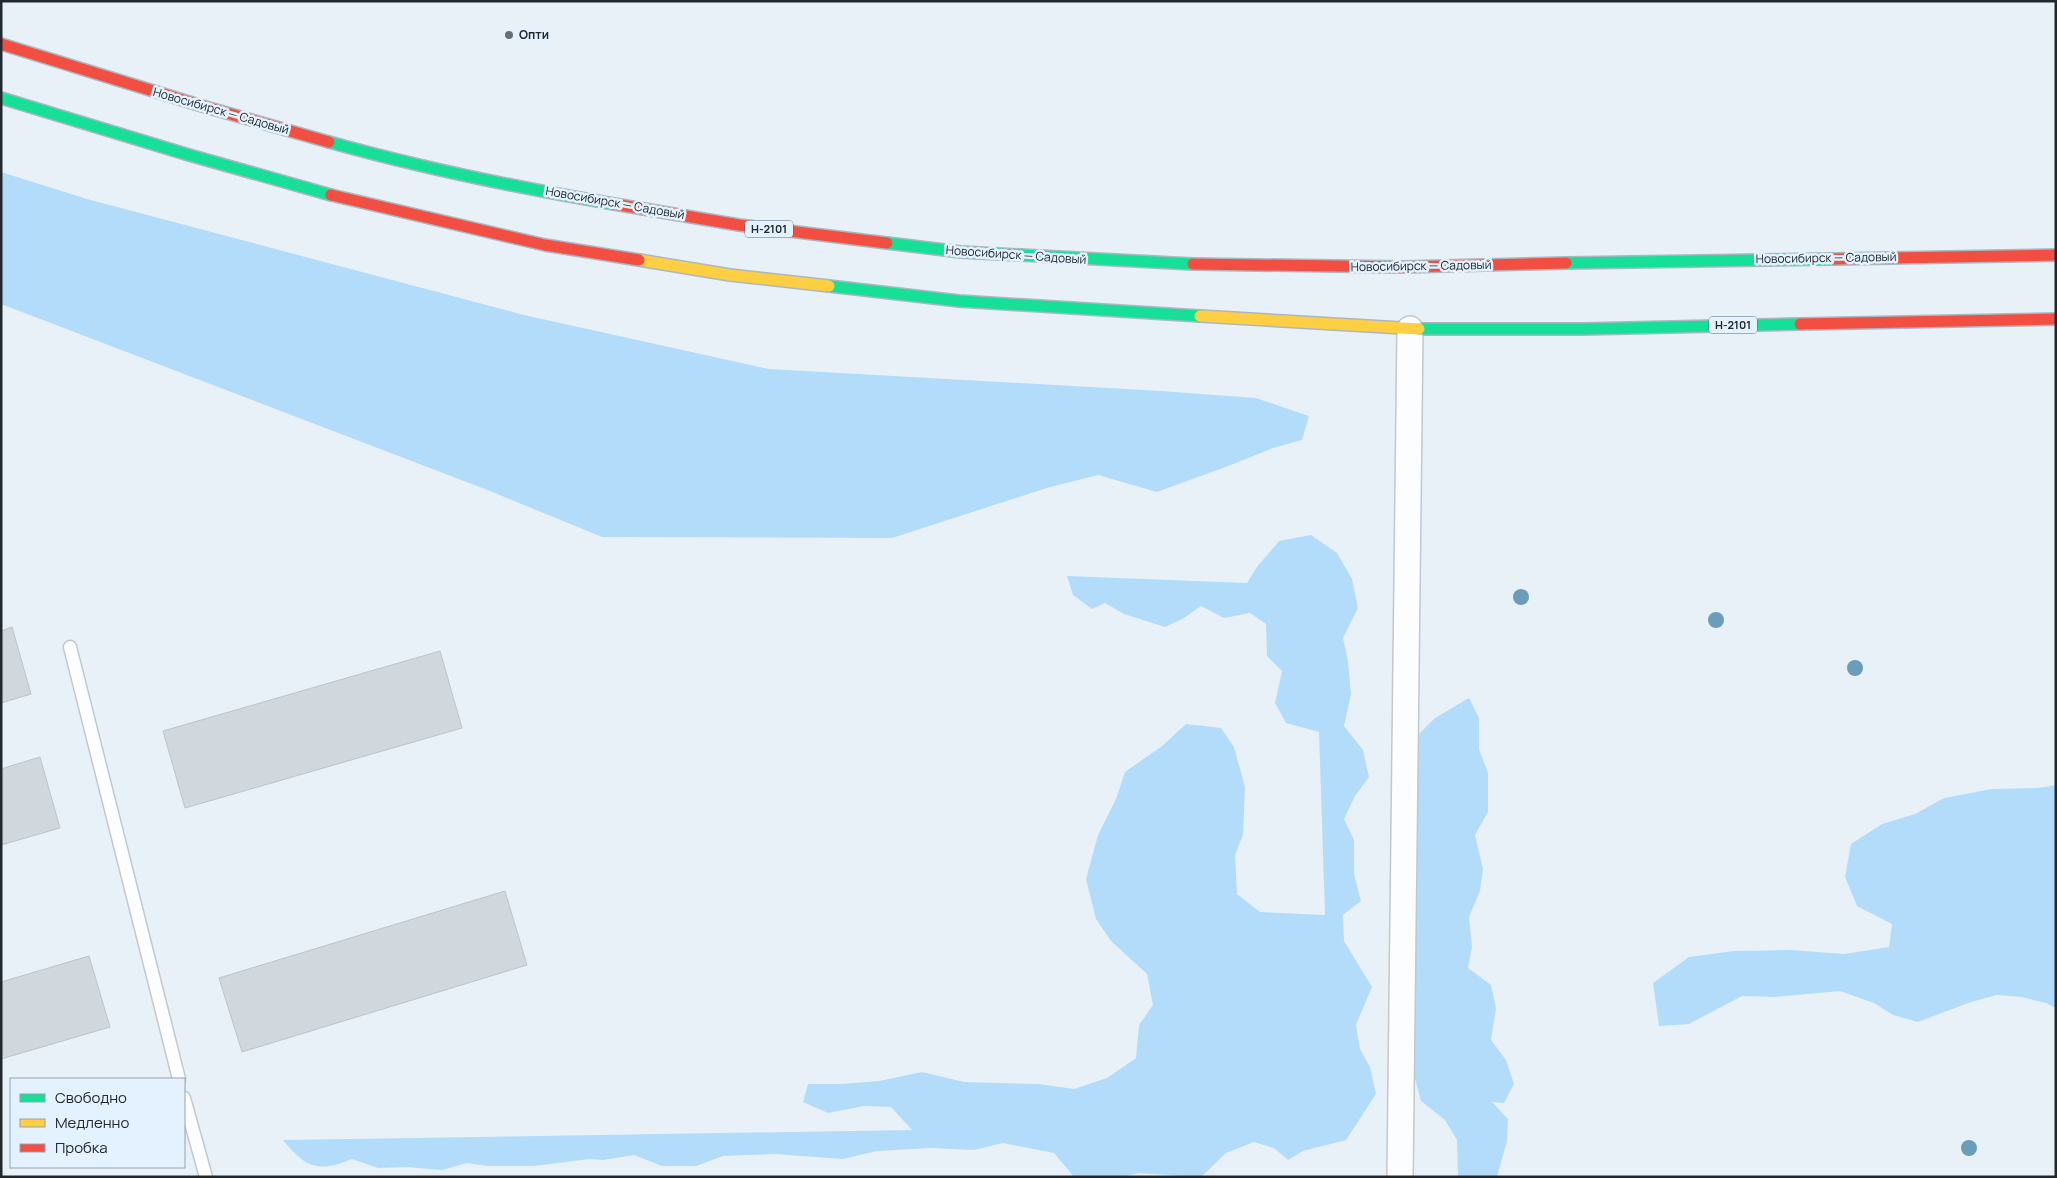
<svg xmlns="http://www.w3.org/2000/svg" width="2057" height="1178" viewBox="0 0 2057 1178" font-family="Manrope,sans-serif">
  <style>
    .forest { fill: #b3dcfb }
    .building { fill: #d0d7dd; stroke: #bcc3c9 }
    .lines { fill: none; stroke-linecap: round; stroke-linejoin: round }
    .lane-casing { stroke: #c1c8ce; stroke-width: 15 }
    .street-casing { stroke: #c1c8ce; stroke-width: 28 }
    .fast-casing { stroke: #abb7c0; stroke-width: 14 }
    .slow-casing { stroke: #abb7c0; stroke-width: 14 }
    .jam-casing { stroke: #abb7c0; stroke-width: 14 }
    .lane { stroke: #fcfdfe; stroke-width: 12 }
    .street { stroke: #fcfdfe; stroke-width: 25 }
    .fast { stroke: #16e098; stroke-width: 11 }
    .slow { stroke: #ffcf43; stroke-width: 11 }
    .jam { stroke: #f24e42; stroke-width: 11 }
    .tree { fill: #699db9 }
    .poi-dot { fill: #686e75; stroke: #e3f2fe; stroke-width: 2 }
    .labels { text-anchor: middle; stroke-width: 5; stroke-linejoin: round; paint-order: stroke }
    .shield { fill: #e3f2fe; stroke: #5c656c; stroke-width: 1 }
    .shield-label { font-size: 11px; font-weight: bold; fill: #22282e }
    .poi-label { font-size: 12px; font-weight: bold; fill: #22282e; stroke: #e3f2fe; text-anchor: start }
    .street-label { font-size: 12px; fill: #22282e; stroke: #e3f2fe }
  </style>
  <rect width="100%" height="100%" fill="#e9f1f8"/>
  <path class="forest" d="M1,172L87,199L524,315L769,369L1161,391L1256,398L1309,416L1302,440L1273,448L1231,465L1157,492L1098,475L1047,488L892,538L602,537L490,491L1,304Z
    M1311,535L1337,553L1352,579L1358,608L1343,638L1348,661L1351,694L1344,726L1363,750L1369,777L1355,796L1344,819L1354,840V874L1361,901L1343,915L1344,941L1372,987L1356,1025L1360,1049L1370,1067L1376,1094L1346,1140L1303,1151L1288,1160L1274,1148L1254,1142L1226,1153L1201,1177L1139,1173L1122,1177H1074L1054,1153L1003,1143L974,1150L931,1148L877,1151L843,1159L775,1154L723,1156L696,1166H662L634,1155L603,1160L589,1159L534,1166H487L467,1163L442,1170L407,1167L378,1168L352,1159C319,1173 305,1168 283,1140L912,1130L891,1107L864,1106L828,1113L803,1102L808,1084H841L879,1081L922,1072L964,1082L1039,1084L1074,1089L1107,1078L1136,1058L1139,1025L1153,1005L1147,974L1111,941L1096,919L1086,879L1098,835L1116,799L1125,772L1162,746L1186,724L1221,728L1234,747L1245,787L1243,835L1235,855L1237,894L1260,912L1325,915L1319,732L1286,723L1275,703L1282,671L1267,656L1266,624L1250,613L1224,618L1201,606L1184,618L1165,627L1124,614L1105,603L1092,609L1073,595L1067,576L1247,583L1257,567L1279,541Z
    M1469,698L1479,718V749L1488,773V812L1475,835L1483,869L1480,891L1469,917L1472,947L1468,968L1491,985L1496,1008L1491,1040L1506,1060L1514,1084L1504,1103L1492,1102L1508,1119L1507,1141L1497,1177H1458L1457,1140L1445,1120L1421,1101L1414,1075V991L1409,744L1435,718Z
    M2056,785V1008L2046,1003L2021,997L1997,995L1971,1002L1918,1022L1893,1015L1874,1003L1840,991L1775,997L1742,996L1689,1024L1659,1026L1653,983L1689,957L1734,951L1791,950L1844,954L1889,947L1892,924L1857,906L1845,877L1851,844L1882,824L1915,814L1944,798L1992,789L2038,788Z"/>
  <path class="building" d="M12,627L31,694L1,703V631Z
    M440,651L462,728L185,808L163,731Z
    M40,757L60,828L1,845V769Z
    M505,891L527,965L242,1052L219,978Z
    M89,956L110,1027L1,1059V982Z"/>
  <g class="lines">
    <g class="lane-casing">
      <path id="lane" d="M70,647L179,1079
        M184,1098L206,1177"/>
    </g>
    <g class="street-casing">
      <path id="street" d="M1400,1177L1410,329"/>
    </g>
    <g class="fast-casing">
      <path id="fast" d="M1,98L189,155L331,195
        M329,142C422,168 519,188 614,204
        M887,243L961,252L1193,264
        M1566,263L1834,259
        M829,286L959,301L1200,316
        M1419,329H1584L1800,324"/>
    </g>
    <g class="slow-casing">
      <path id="slow" d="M639,260L730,275L829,286
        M1200,316L1419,329"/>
    </g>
    <g class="jam-casing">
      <path id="jam" d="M1,44L202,106L329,142
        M331,195L545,245L639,260
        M614,204L739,225L887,243
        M1834,259L2056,255
        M1193,264L1403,267L1566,263
        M1800,324L2056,319"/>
    </g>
    <use href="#lane" class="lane"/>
    <use href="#street" class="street"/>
    <use href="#fast" class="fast"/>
    <use href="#slow" class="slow"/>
    <use href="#jam" class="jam"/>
  </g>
  <g class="tree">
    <circle cx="1521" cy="597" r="8"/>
    <circle cx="1716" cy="620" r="8"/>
    <circle cx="1855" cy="668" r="8"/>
    <circle cx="1969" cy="1148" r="8"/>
  </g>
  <circle class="poi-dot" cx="509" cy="35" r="5"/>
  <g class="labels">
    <g class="shield">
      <rect x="745" y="220.5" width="48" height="17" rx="4"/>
      <rect x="1709" y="316.5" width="48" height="17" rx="4"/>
    </g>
    <g class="shield-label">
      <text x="769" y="233">Н-2101</text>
      <text x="1733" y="329">Н-2101</text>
    </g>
    <g class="poi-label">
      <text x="519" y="39">Опти</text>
    </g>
    <g class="street-label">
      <text transform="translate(221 111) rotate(16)" y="4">Новосибирск — Садовый</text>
      <text transform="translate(615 203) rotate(10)" y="4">Новосибирск — Садовый</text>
      <text transform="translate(1016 255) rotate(4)" y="4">Новосибирск — Садовый</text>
      <text transform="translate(1826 258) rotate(-1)" y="4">Новосибирск — Садовый</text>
      <text transform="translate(1421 266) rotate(-1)" y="4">Новосибирск — Садовый</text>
    </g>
  </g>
  <rect width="2057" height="1178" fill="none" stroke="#22282e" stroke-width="5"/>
  <rect x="10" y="1078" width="175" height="90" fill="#e3f2fe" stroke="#96a1ab"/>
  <rect x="20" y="1094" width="25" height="8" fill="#16e098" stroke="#96a1ab"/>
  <text x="55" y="1103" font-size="15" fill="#22282e">Свободно</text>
  <rect x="20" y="1119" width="25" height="8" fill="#ffcf43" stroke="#96a1ab"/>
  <text x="55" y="1128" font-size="15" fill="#22282e">Медленно</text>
  <rect x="20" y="1144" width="25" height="8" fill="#f24e42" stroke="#96a1ab"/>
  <text x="55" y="1153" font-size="15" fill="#22282e">Пробка</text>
</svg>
